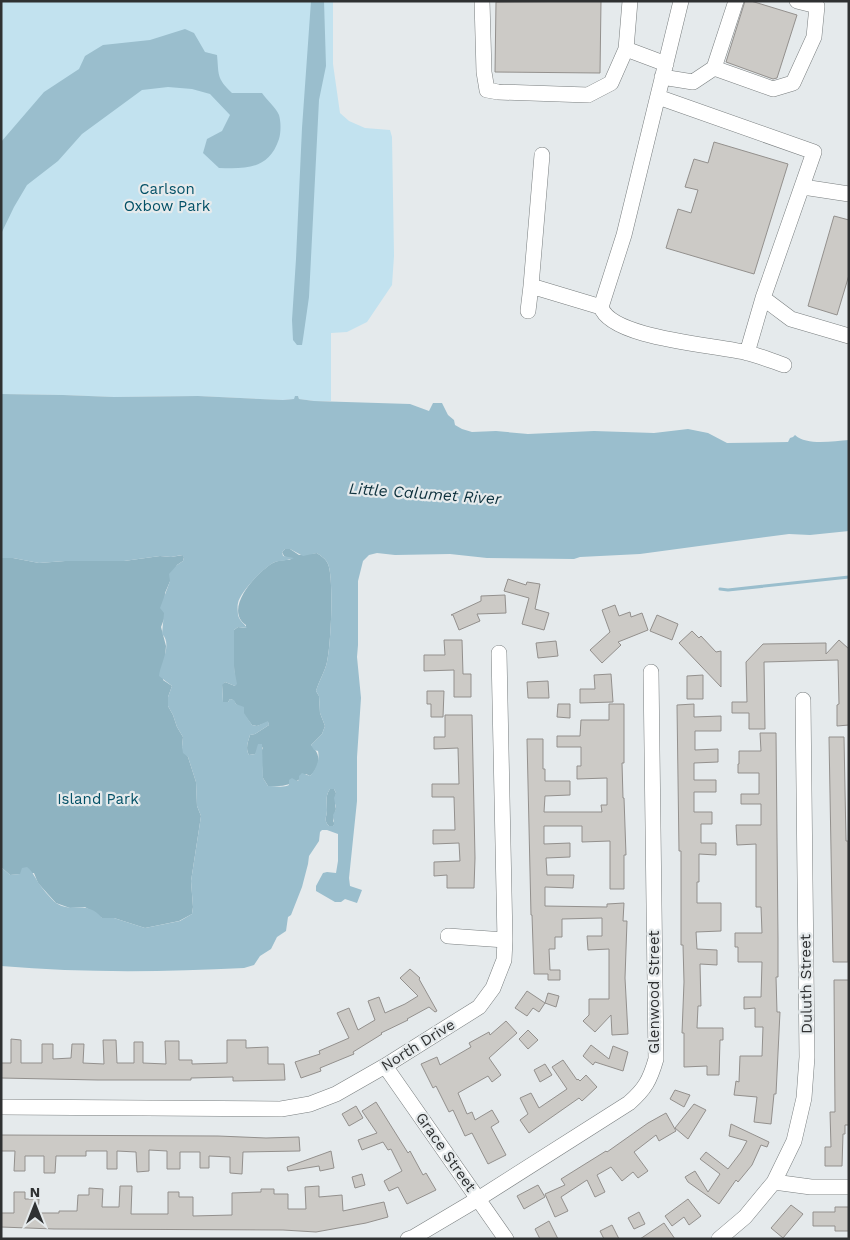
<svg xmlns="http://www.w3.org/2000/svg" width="850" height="1240" viewBox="0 0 850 1240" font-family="'Work Sans',sans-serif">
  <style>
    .green { fill: #c2e2ef }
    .forest { fill: #8eb3c1 }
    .water { fill: #9abecd; fill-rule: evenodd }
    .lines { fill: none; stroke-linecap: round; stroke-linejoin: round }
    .stream { stroke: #9abecd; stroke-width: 3 }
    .building { fill: #cccac6; stroke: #93908d }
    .minor-casing { stroke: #797e7f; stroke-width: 16 }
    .minor { stroke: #fff; stroke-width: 15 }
    .labels { text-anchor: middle; stroke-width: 4.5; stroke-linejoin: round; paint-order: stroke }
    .park-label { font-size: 15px; fill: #035066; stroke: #e5eaec }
    .street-label { font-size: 15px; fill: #2f3132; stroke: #e5eaec }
    .water-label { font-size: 16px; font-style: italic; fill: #0e313d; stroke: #e5eaec }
  </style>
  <rect width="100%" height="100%" fill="#e5eaec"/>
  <path class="green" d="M1,1H333V64L340,113L349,121L365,128L390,130L392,137L394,256L392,285L367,322L347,332L331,333V401H314L299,399L298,396L294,399L283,400L198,396L114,397L63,395L1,394Z"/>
  <path class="forest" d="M285,549H290L299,555L317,553C321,556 326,559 328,564C334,578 331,646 327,662C325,671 319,681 316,691L319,696L320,713L325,726L322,734L311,745C322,755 320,767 310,776L306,774C294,785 283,787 268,786L263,778L261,753L263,747L255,754L249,755C245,748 248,742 250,735L255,734L269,725L268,722L257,726L252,725L233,700L230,699L228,702H223L222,684L225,682L235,686C236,679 234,674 234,666C232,654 233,642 234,630L238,627L246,628V625C223,609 256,574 271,564C277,560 284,560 291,560L284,556L282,552Z
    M183,555L184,557L183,561L177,565L165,593L164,619L161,627L166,646L163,680L172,686L168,697V706L173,715L177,727L183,737L182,747L188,757L196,782L197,806L201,816L191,881L193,907L192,914L179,921L145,928L114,918H102L85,907L70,908L56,903L38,883L34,873L10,875L1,867V558H13L39,563L65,561H124L160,556L171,557Z
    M330,789H334L336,793L335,805L336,809L333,821L335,824L333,826H329C323,820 327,817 327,810C327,802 325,796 330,789Z"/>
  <path class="water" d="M311,1H324L326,66L319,100L309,297L303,339L302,345H297L293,340L292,320L296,259L302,128Z
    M185,29L194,33L205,52L217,55C219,74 216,78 232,93H262C267,100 276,108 279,115C281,122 281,132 279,139C269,169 247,169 219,168L203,153L207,139L222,131L230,115L210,94L192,89L168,87L142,90L82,134L58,161L27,185L14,207L1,234V142L44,92L79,69L85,56L103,45L150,40Z
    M1,394L63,395L114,397L198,396L283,400L294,399L295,396H298L299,399L314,401L410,404L429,411L433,403H442L448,415L454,420L455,425L462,429L472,432L496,431L528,434L594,431L654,433L688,429L708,433L727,443L788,442L790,438L793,437L795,435C807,446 833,441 849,440V531L810,535L789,534L640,554L580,557L574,559L487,558L450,554L395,555L377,553L369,555L363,561L358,581V645L357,657L361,698L357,757V801L349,878L350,886L362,890L357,903L345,899L341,902H335L316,891V886L323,873L327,872L336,873L338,861V834L327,830H322L320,832L319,841L309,856L308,864L302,887L291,915L288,917L286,931L277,937L271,949L260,956L254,965L244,968C163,972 82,973 1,966V867L10,875L20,874L22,868L27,867C33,872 34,876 38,882C40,886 52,900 56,903C73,914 86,899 102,918H114L145,928L180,921L192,914L193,907L191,881L201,816L197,806L196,782L188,757L183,753L182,747L183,737L177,727L173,715L168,706V697L172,686L159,676C160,664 173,644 162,634L164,613L160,608L170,581L169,574L177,565L183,561L184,557L182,555L171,557L160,556L124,561H65L39,563L13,558H1ZM285,549H290L303,556L317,553C321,556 326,559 328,564C334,578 331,646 327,662C325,671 319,681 316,691L319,696L320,713L325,726L322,734L311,745L314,750L318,751C320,759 316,770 310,776L302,773L299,776V780L297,781L292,778L289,780V785C284,788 274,786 268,786L263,778L262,744H258L255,754L249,755C245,748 248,742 250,735L255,734L269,725L268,721L257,726L252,725L244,713V707L236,704L234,700L230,699L228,702H223L222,685L225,682L235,686L237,684L234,668V630L238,627L247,628C244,623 240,622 238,615C238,612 237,607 238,603C240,592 264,567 275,562C281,560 288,561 294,558L283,556L282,552ZM330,789H334L336,793L334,798L336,809L333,815L334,824L333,826H329C323,820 327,817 327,810C327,802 325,796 330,789Z"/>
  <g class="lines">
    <path class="stream" d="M720,589L728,590L849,577"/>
  </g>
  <path class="building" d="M601,1L600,73L495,72L496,2Z
    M745,1H751L797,15L777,78L773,79L726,62Z
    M714,142L788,164L754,274L666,248L678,209L691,213L698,190L685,187L694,159L708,163Z
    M834,216L849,220V275L837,315L808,306Z
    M508,579L526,585L527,582L540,584L535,609L549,613L544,630L522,624L529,598L504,591Z
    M505,595L506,613L477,614L480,621L459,630L453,615H451L481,601V596Z
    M615,605L619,616L630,612L631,617L642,613L648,630L618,642L621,645L602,663L590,650L610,632L602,610Z
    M657,615L678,624L672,640L650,631Z
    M692,631L699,638L701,636L716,652L721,651V687L679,643Z
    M444,640H462L463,674H471V697H454V670L424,671V655H445Z
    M839,640L849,649V725L837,726V705L839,704L838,660L764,662L765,729H749V713H732V702H747L746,662L763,644L826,643V654Z
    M556,641L558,656L538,658L536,643Z
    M611,674L613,702L580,703V689H595L594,675Z
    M703,675V699H687V676Z
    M548,681L549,698H528L527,682Z
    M427,691H444L443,717H431V704H427Z
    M558,704H570V718L557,717Z
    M609,704H624V763H622L623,798H624L626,855H624V889H610V841L582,842V826H544V844L570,843V857L546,858L547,875H574L573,888L545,887V906L607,907V904L624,903L623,921H627L625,978L628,1034L612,1035L611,1015L595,1032L583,1021L589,1015V999H609V949L588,950L587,936H602V918L562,919V937H555V949H549L550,970H560V980H548V974H534L532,915H531L527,739H543V769H545V781H570V795L545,796L544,812H602L601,805H607V778L577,779V766H581V747H557V736H580L581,720H609Z
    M694,704V717L721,716V731H695V750L718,749V762L694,763V780H716V792H694V812H712V824H701V843H716V855L699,854V882H697V903H721V931L696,932L697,949L717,950V965L700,964L701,1006H698L697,1028H723V1040H720L719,1075H707V1066L684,1067V1033H682L684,982L683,945H681V851H679L677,705Z
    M445,715H472L475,858L474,888H447V875L434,876V862L460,861L459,843L433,844V830H455L454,797H432V784H459L458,748L434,749V737H445Z
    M760,733H776L778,939V977H776L777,1012H780L776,1094H774L771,1124L754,1122L757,1097L734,1095L736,1081L739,1082L740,1056H762L763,1027H755V1008L744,1009V997H761L762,962H738V947H735V933H762L761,907H756V844L737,845L736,825H761V804H741V794H759V773H738V764H739V751H761Z
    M829,737H844L846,841H848V962H833Z
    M410,969L420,978L419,979L437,1011L435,1012L429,1007L407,1019L408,1020L381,1033L382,1034L353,1052L354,1054L320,1068L321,1071L301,1078L295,1062L320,1054L319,1051L349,1038L337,1013L349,1008L358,1030L375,1020L368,1001L379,997L385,1013L405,1004L418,996L400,978Z
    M834,980H849V1125H845V1134H843L842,1166H825V1147H831L830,1112H835Z
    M527,991L545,1003L548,993L559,996L556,1007L545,1003L539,1012L533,1008L527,1016L515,1008Z
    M506,1021L517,1033L489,1058L501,1075L492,1082L488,1076L458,1093L467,1114L472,1112L475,1120L492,1110L499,1122L491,1127L506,1155L488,1164L472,1133L465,1136L453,1110L449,1112L436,1086L433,1088L421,1064L437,1057L440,1065L471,1047L469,1043L489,1032L490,1035Z
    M528,1030L538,1040L528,1049L519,1039Z
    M11,1039L21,1040V1063H42V1044H53V1059L71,1058L72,1044H84L83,1063L104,1064L103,1040H116L117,1063H134V1042H143V1063L166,1064L165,1041H179V1060H192V1064L227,1063V1040H246V1048L268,1047V1064H284L285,1080L233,1081V1077L191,1078V1080H98L1,1078V1063H11Z
    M591,1045L609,1059L613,1046L628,1052L623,1071L595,1062L593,1065L583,1056Z
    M563,1060L577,1080L578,1079L580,1081L586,1075L597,1087L582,1101L579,1098L529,1133L520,1120L528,1114L520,1098L531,1093L539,1108L567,1089L552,1067Z
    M545,1064L552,1075L540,1082L534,1070Z
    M675,1090L690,1095L684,1107L670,1099Z
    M376,1102L408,1153L410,1151L423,1175L426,1173L436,1190L407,1204L398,1187L389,1191L384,1181L402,1171L391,1149L388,1150L383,1142L362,1150L358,1140L377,1133L362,1111Z
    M694,1104L706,1110L688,1139L675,1128Z
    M356,1106L363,1118L349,1126L342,1114Z
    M666,1113L676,1131L659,1141L656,1135L634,1152L648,1171L638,1178L633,1172L622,1181L611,1167L597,1175L605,1192L595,1197L587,1180L561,1197L568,1211L555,1217L545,1194L565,1185L561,1179L606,1151L607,1152L648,1123Z
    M731,1124L769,1142L767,1147L761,1145L752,1165L738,1182L736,1180L719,1204L688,1182L685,1177L695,1171L708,1192L720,1174L700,1159L706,1152L728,1169L741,1152L747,1141L729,1136Z
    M1,1135L218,1136L266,1138L299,1137L300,1151L243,1152L242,1174L230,1173V1157L209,1156V1168H200V1152H180V1169H167V1151L149,1150V1171L137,1172L136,1152L117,1151V1169H107V1151H86V1156H56L55,1173H44V1156H25V1171H14L15,1151H1Z
    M331,1151L334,1168L320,1171L319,1166L288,1171L287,1167Z
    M362,1174L365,1185L355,1188L352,1177Z
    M538,1185L545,1197L524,1209L517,1196Z
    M120,1186H132L131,1214H168V1192H179V1197H193V1216L232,1215V1193L261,1192V1189H274V1194H288V1209H306L305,1187L319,1186V1197L342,1195L343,1211L384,1202L388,1217L366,1223L316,1232L283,1230L54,1229L1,1227V1213H14V1192H25V1199H39L38,1213H59V1211H77L78,1195H89V1188L103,1189L102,1207H119Z
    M688,1199L701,1216L689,1225L684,1217L672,1226L665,1216Z
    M791,1205L803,1214L783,1238L771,1228Z
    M835,1207H849V1231H835V1226H813V1212H835Z
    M639,1212L645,1224L634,1229L628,1218Z
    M549,1221L558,1239H540L535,1229Z
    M664,1223L675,1239H640Z
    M612,1225L619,1239H604L600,1231Z"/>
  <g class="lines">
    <g class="minor-casing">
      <path id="minor" d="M482,1L484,72L487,90L498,92L588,95L611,83L626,49L666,64
        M681,1L624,235L601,307C611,339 718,345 748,353C760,356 772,361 784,365
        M626,49L630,1
        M714,68L773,89L793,83L814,37L817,6L797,1
        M662,77L693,82L714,68L736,1
        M658,97L814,152L763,298L791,319L849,336
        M803,187L849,194
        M531,286L542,155
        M528,311L531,286L601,307
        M747,353L763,298
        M448,936L505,940
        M385,1066L506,1239
        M1,1107L281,1109L310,1104L336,1094L385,1066L479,1007L493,988L504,960L505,940L499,653
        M774,1182L811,1187H849
        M408,1239L414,1237L478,1199L629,1103C645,1089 650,1080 656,1059L651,672
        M719,1239L745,1217L774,1182L794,1141L804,1098L807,1057L803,700"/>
    </g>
    <use href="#minor" class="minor"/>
  </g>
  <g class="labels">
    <g class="park-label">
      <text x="167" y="194">Carlson<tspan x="167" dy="17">Oxbow Park</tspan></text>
      <text x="98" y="804">Island Park</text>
    </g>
    <g class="street-label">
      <text transform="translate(806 984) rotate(-91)" y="5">Duluth Street</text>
      <text transform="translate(654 992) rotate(-90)" y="5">Glenwood Street</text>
      <text transform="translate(418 1045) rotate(-32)" y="5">North Drive</text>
      <text transform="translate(446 1152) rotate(55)" y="5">Grace Street</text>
    </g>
    <g class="water-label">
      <text transform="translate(425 493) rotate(4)" y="6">Little Calumet River</text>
    </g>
  </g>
  <rect width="850" height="1240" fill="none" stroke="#2f3132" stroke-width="5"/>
  <g transform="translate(35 1205)" stroke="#e5eaec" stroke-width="4" paint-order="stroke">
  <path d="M0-4L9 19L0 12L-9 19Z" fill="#2f3132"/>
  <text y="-8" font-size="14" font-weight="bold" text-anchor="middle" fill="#2f3132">N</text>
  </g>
</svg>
